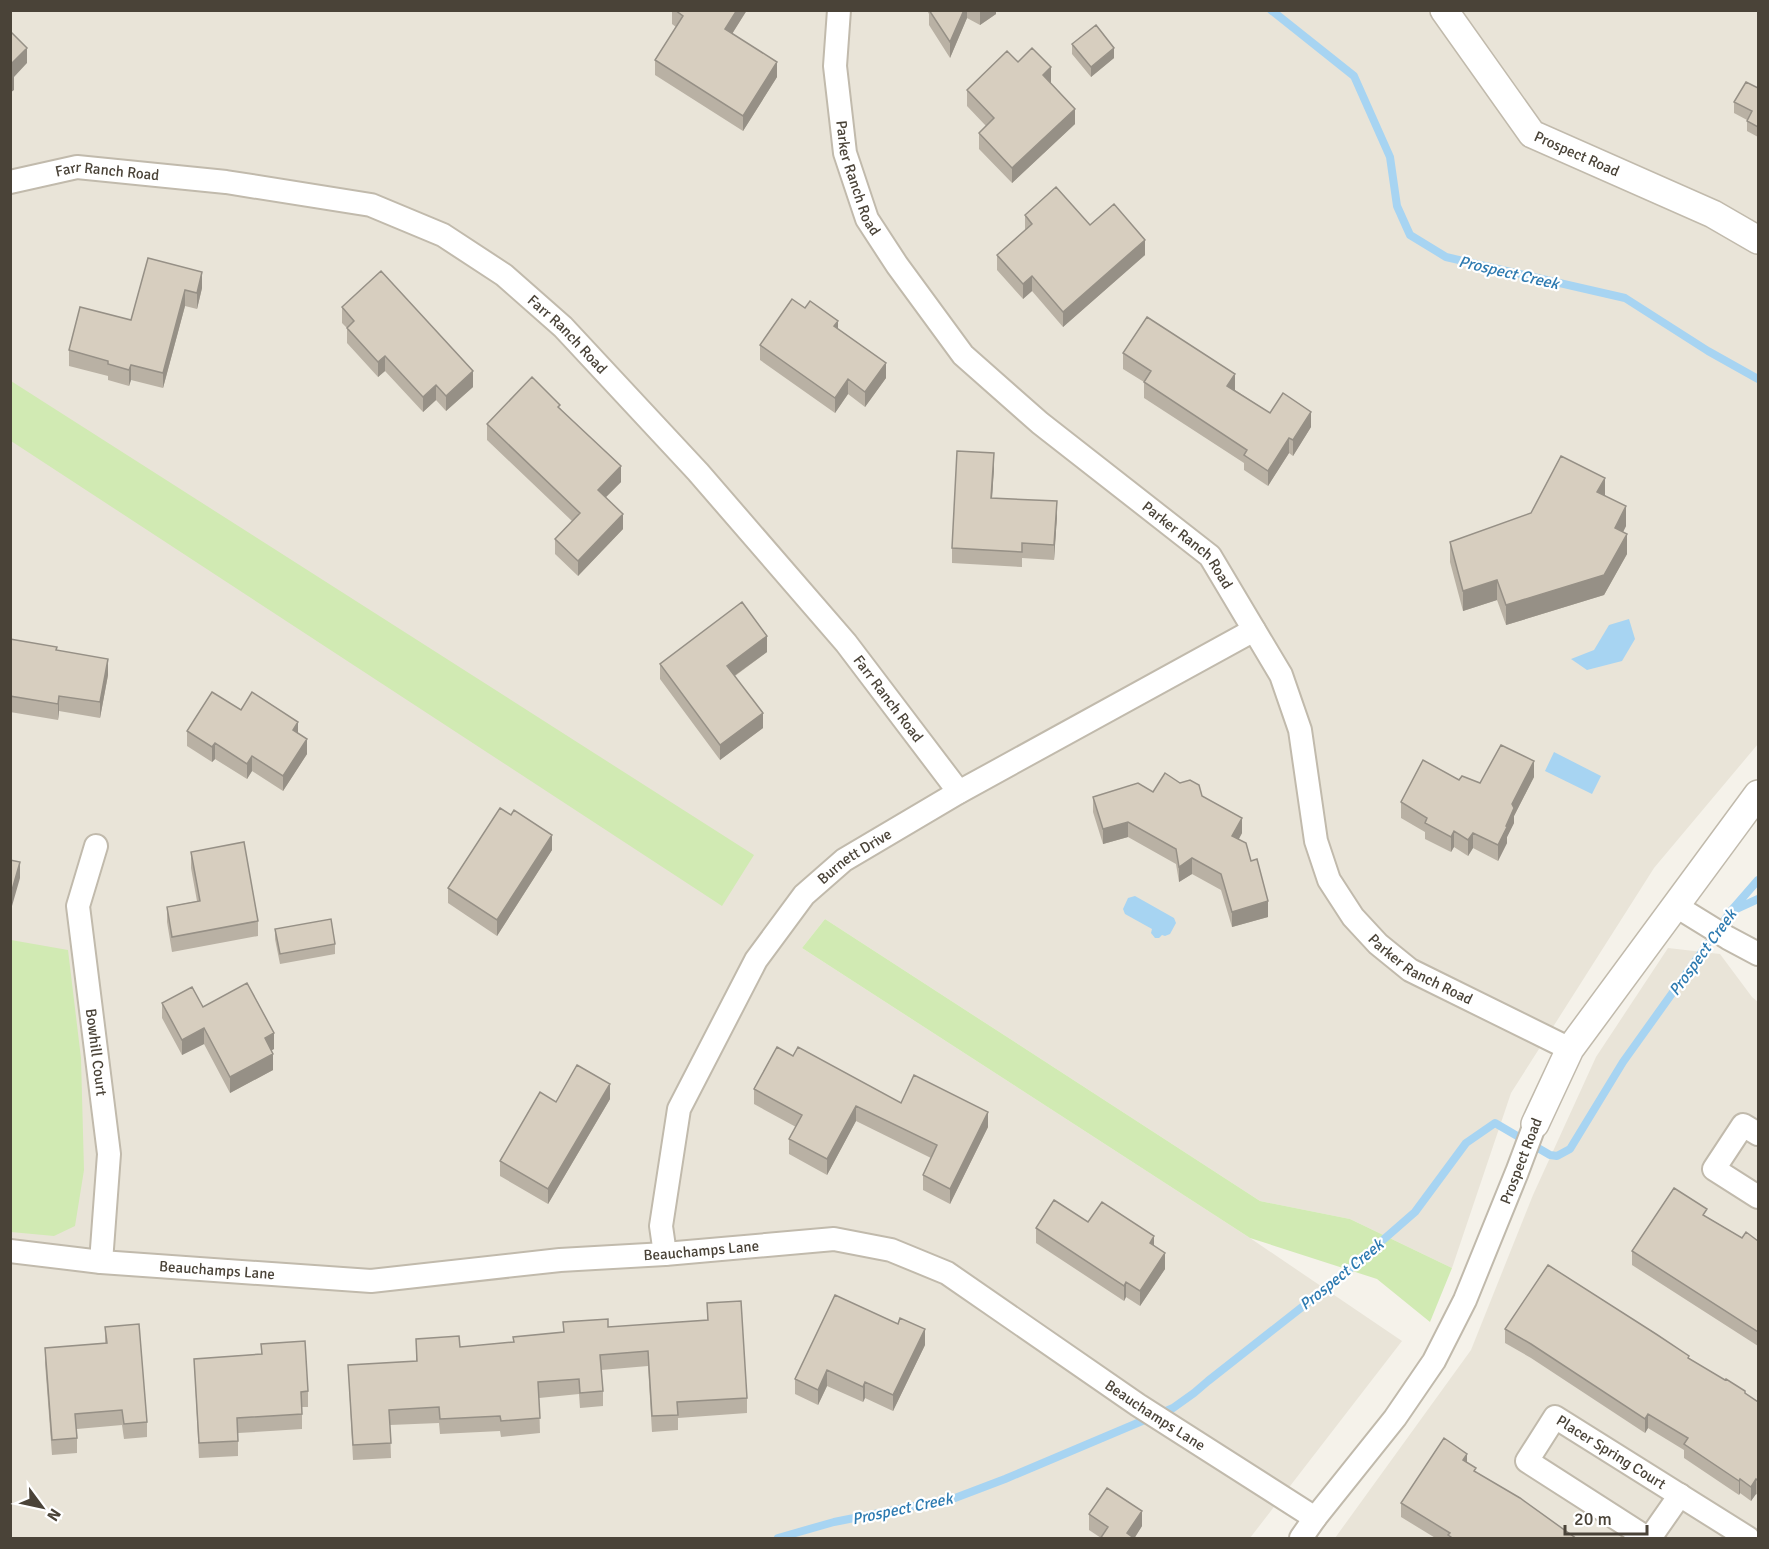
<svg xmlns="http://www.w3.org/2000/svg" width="1769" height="1549" viewBox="0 0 1769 1549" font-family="Signika,sans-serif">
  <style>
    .residential { fill: #e9e4d8 }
    .green { fill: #d1eab3 }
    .water { fill: #a7d4f2 }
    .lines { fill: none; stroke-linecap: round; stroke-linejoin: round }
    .stream { stroke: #a7d4f2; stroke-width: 8 }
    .minor-casing { stroke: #c1baac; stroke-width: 26 }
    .tertiary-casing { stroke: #c1baac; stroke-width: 30 }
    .minor { stroke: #fff; stroke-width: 22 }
    .tertiary { stroke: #fff; stroke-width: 27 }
    .wall { fill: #b9b1a4 }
    .shaded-wall { fill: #969086 }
    .building { fill: #d7cebf; stroke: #969086; stroke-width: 1.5 }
    .labels { text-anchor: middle; stroke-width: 4.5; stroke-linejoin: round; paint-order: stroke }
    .street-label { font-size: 15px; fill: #4a4338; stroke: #fff }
    .water-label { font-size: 16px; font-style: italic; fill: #2d7ab0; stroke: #fff }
  </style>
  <rect width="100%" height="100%" fill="#f5f2ea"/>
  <path class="residential" d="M11,11H1758V744L1654,868L1511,1093L1452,1268L1350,1219L1260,1201L825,919L802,948L1250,1238L1402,1341L1250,1538H11Z
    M1668,948L1720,954L1752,997L1758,1002V1538H1335L1471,1350L1533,1195L1596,1057Z"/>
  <path class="green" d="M11,381L754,855L722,906L11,441Z
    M825,919L1260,1201L1350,1219L1452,1268L1430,1322L1377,1279L1250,1238L802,948Z
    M11,940L68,950L81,1058L84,1170L75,1226L54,1236L11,1232Z"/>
  <path class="water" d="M1629,619L1635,639L1622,661L1587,670L1571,659L1594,650L1609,625Z
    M1554,752L1601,776L1592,794L1545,771Z
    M1135,896L1174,918L1176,923L1170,934L1165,936L1162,935L1159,938H1155L1151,933L1152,929L1125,914L1123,909L1128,898Z"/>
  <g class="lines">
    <path class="stream" d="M1271,10L1354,76L1390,157L1397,206L1410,235L1446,257L1625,298L1708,351L1758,379
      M1734,910L1758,899
      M778,1538L834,1522L955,1498L1005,1479L1173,1408L1194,1393L1208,1381L1344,1274L1415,1212L1466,1143L1495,1123L1550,1155L1557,1156L1570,1149L1623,1062L1731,911L1758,880"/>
    <g class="minor-casing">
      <g id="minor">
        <path id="s1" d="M839,10L835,66L845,153L867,219L897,265L963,355L1040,423L1210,556L1281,675L1300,730L1316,841L1329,880L1353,917L1378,944L1410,970L1570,1049"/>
        <path id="s2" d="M10,182L77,167L226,182L371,205L443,235L504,275L563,327L698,472L846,643L959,792"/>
        <path id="s3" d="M96,846L78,906L109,1154L101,1262"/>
        <path d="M1676,906L1728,938L1758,954"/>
        <path d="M1758,1134L1743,1125L1714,1169L1758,1197"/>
        <path id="s4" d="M10,1251L101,1262L371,1281L560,1260L665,1254L834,1239L891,1250L947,1273L1138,1405L1315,1518"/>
        <path id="s5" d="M665,1254L661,1226L679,1109L756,960L804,895L844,860L959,792L1254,630"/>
        <path d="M1301,1538L1315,1518L1395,1418L1434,1361L1465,1300L1517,1172L1535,1124"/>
        <path id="s6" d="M1647,1538L1527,1461L1555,1417L1748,1538"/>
        <path d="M1650,1538L1680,1495"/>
      </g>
    </g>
    <g class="tertiary-casing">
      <g id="tertiary">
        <path id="s7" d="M1444,10L1532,134L1713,214L1758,240"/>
        <path d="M1535,1124L1570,1049L1758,794"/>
      </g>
    </g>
    <use href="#minor" class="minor"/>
    <use href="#tertiary" class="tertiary"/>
  </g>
  <path class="wall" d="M672,10H747L732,34L777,77L743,131L655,75V60L676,27L672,24Z
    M927,10H996V14L980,25L967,18L950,58L929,25V14Z
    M1072,44L1114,58L1091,77L1072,54Z
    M1018,62L1051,83H1050L1075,124L1012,183L979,149V133L986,126L967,106V90Z
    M1758,88V137L1747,131V120L1734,113V102Z
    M1025,215L1090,225L1145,255L1063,327L1032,291L1023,299L997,270V255L1025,230Z
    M148,258L202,288L197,309L185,306L163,388L131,380L129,386L108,380V376L69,366V350L131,320Z
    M342,307L473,387L446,411L436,400L423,412L385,371L378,377L347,343V328L342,323Z
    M805,308L838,329L886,378L865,407L848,394L835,413L760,360V345Z
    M1123,353L1235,390L1270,413L1311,427L1293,456L1289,453L1268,486L1244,470V463L1144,398V382L1123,369Z
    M560,408L621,482L606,497L623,529L578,576L555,554V539L572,521L487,440V424Z
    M994,468L992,498L1057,516L1054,560L1022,558V567L952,563V548Z
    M1605,495L1626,526L1623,532L1627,554L1604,595L1506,625L1497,600L1463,611L1450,562V542Z
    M10,639L57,651L108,675L100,718L59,711L58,720L10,712Z
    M767,652L735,676L763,728L720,760L660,679V664Z
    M241,710L298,733L307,754L283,791L252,771L247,779L215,759L212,762L187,746V731Z
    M1534,777L1514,816V823L1507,837V843L1498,861L1473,848L1468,856L1454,847L1451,852L1425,839V832L1401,818V802L1459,780L1480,783Z
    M1153,792L1202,796L1242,833L1239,839L1268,917L1232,927L1221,890L1192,874L1179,882L1176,864L1128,837L1103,844L1093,812V797Z
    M511,815L552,850L497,936L448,903V888Z
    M191,852L258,921V936L172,952L167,922V907L197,901L191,868Z
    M275,929L335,944V954L280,964L275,939Z
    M162,1003L203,1007L274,1049L271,1050L273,1070L230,1093L204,1044L182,1055L162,1018Z
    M793,1056L901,1103L988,1127L950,1204L923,1190V1175L931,1158L856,1121L827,1175L789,1154V1139L796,1127L754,1104V1089Z
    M610,1099L548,1204L500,1176V1161L556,1102Z
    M1707,1217L1742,1238L1758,1241V1346L1632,1265V1251Z
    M1088,1222L1154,1246L1165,1269L1140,1306L1126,1297L1124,1301L1036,1243V1228Z
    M707,1303L747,1398V1413L678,1418V1430L652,1432L648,1366L601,1370L603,1391V1406L580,1408L579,1394L539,1398L540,1433L501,1437L500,1431L440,1434L439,1423L390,1425L391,1458L353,1460L348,1365L416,1361V1339L460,1347L513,1342V1337L563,1332V1322L608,1327L707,1321Z
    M105,1327L147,1422V1437L124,1439L122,1425L77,1429V1453L52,1455L45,1363V1348L105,1343Z
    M1505,1329L1689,1358L1758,1402V1495L1756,1494L1751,1501L1740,1493L1739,1495L1684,1458V1450L1648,1428L1645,1433L1531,1358L1505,1343Z
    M261,1344L308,1391V1407H302V1429L238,1433V1456L199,1458L194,1359L261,1354Z
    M925,1345L893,1411L865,1398L863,1402L827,1386L818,1405L795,1394V1379Z
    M1467,1462L1476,1472L1577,1539H1437L1401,1517V1503Z
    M1089,1514L1142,1526L1134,1538H1101L1089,1530Z"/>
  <path class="shaded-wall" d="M737,10H747L725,45V29Z
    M964,10H967V18L950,58V42Z
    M980,10H996V14L980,25Z
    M27,48V63L14,77V90L10,93V65Z
    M1114,48V58L1091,77V67Z
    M777,62V77L743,131V116Z
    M1051,67V83L1043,91V75Z
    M1075,109V124L1012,183V168Z
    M1145,240V255L1063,327V312Z
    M202,272V288L197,309V293Z
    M1032,276V291L1023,299V284Z
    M185,290V306L163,388V373Z
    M838,321V336L834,326Z
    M385,356V371L378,377V362Z
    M886,363V378L865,407V392Z
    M131,365V380L129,386V370Z
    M473,371V387L446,411V396Z
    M1235,374V390L1227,401V386Z
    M848,379V394L835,413V398Z
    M436,385V400L423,412V397Z
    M1311,412V427L1293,456V440Z
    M1289,438V453L1268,486V471Z
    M994,453V468L991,513V498Z
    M621,466V482L598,505V490Z
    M1605,478V499L1597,492Z
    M1057,501V516L1054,560V545Z
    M1626,506V526L1615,548V528Z
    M623,514V529L578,576V561Z
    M1627,534V554L1604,595L1506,625V605Z
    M1497,580V600L1463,611V591Z
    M767,636V652L727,681V666Z
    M108,659V675L100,718V702Z
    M59,696V711L58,720V704Z
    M763,713V728L720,760V745Z
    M298,722V737L293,730Z
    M307,739V754L283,791V776Z
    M215,743V759L212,762V747Z
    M252,756V771L247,779V764Z
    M1534,761V777L1514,816V823L1507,837V843L1498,861V845L1506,826L1512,804Z
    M1242,818V833L1232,851V836Z
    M1128,822V837L1103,844V829Z
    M1454,831V847L1451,852V837Z
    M1473,833V848L1468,856V840Z
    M552,835V850L497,936V920Z
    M1192,858V874L1179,882V867Z
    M20,862V878L10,913V897Z
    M1268,901V917L1232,927V912Z
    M204,1028V1044L182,1055V1040Z
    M274,1033V1049L265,1054V1038Z
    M273,1054V1070L230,1093V1077Z
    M610,1084V1099L548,1204V1189Z
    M856,1106V1121L827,1175V1159Z
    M988,1112V1127L950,1204V1189Z
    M1154,1236V1252L1150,1243Z
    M1165,1253V1269L1140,1306V1291Z
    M1126,1282V1297L1124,1301V1286Z
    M925,1329V1345L893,1411V1395Z
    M827,1370V1386L818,1405V1390Z
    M865,1382V1398L863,1402V1387Z
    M1648,1414V1428L1645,1433V1419Z
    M1467,1454V1467L1463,1460Z
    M1740,1479V1493L1739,1495V1481Z
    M1756,1479V1494L1751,1501V1487Z
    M1142,1511V1526L1134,1539L1127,1533Z"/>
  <path class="building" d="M675,10H737L725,29L777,62L743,116L655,60L683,16Z
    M929,10H964L950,42Z
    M1096,25L1114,48L1091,67L1072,44Z
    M10,31L27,48L10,65Z
    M1032,48L1051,67L1043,75L1075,109L1012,168L979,133L994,118L967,90L1007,51L1018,62Z
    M1746,82L1758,88V127L1747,121L1752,111L1734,102Z
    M1056,187L1090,225L1114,204L1145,240L1063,312L1032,276L1023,284L997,255L1032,224L1025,215Z
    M148,258L202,272L197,293L185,290L163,373L131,365L129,370L108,364V361L69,350L80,307L131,320Z
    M381,271L473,371L446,396L436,385L423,397L385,356L378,362L347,328L354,321L342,307Z
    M792,299L805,308L810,301L838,321L834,326L886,363L865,392L848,379L835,398L760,345Z
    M1147,317L1235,374L1227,386L1270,413L1283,393L1311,412L1293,440L1289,438L1268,471L1244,455L1247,450L1144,382L1151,371L1123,353Z
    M532,377L560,405L558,407L621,466L598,490L623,514L578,561L555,539L580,513L487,424Z
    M957,451L994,453L991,498L1057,501L1054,545L1022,543V552L952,548Z
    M1561,456L1605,478L1597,492L1626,506L1615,528L1627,534L1604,575L1506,605L1497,580L1463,591L1450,542L1531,513Z
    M742,602L767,636L727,666L763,713L720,745L660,664Z
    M10,639L57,647L56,650L108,659L100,702L59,696L58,704L10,696Z
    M212,692L241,710L252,692L298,722L293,730L307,739L283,776L252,756L247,764L215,743L212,747L187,731Z
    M1501,745L1534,761L1512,804L1514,808L1506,826L1507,827L1498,845L1473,833L1468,840L1454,831L1451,837L1425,823L1427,818L1401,802L1423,760L1459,780L1462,776L1480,783Z
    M1165,773L1180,783L1190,780L1199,785L1202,796L1242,818L1232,836L1246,843L1251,861L1257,859L1268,901L1232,912L1221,874L1192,858L1179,867L1176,849L1128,822L1103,829L1093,797L1138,783L1153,792Z
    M500,808L511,815L514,810L552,835L497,920L448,888Z
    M244,842L258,921L172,937L167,907L200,901L191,852Z
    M10,860L20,862L10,897Z
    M331,919L335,944L280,954L275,929Z
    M247,983L274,1033L265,1038L273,1054L230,1077L204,1028L182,1040L162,1003L192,987L203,1007Z
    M777,1047L793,1056L798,1047L901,1103L914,1075L988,1112L950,1189L923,1175L937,1145L856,1106L827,1159L789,1139L802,1115L754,1089Z
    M577,1065L610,1084L548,1189L500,1161L540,1092L556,1102Z
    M1674,1188L1707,1209L1703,1215L1742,1238L1746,1232L1758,1241V1332L1632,1251Z
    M1054,1200L1088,1222L1102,1202L1154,1236L1150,1243L1165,1253L1140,1291L1126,1282L1124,1286L1036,1228Z
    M1548,1265L1656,1334L1689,1356L1688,1358L1725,1380L1726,1379L1745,1391V1393L1758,1402V1481L1756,1479L1751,1487L1740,1479L1739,1481L1684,1444L1688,1438L1648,1414L1645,1419L1531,1344L1505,1329Z
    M835,1295L898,1324L900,1318L925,1329L893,1395L865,1382L863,1387L827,1370L818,1390L795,1379Z
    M741,1301L747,1398L677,1402L678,1415L652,1416L648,1351L600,1355L603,1391L580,1393L579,1379L538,1382L540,1418L501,1421L500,1416L440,1419L439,1407L389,1410L391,1443L353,1445L348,1365L417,1361L416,1339L459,1336L460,1347L514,1342L513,1337L564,1332L563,1322L608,1319V1327L708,1320L707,1303Z
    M139,1324L147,1422L124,1424L122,1410L75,1414L77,1438L52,1440L45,1348L107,1343L105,1327Z
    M305,1341L308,1391L301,1392L302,1414L237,1418L238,1441L199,1443L194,1359L262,1354L261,1344Z
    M1444,1438L1467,1454L1463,1460L1476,1468L1474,1471L1520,1498L1577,1539H1454L1448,1535L1450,1533L1401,1503Z
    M1107,1488L1142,1511L1127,1533L1135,1539H1100L1108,1527L1089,1514Z"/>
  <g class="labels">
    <g class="street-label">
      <text dy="5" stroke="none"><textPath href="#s7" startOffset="201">Prospect Road</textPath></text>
      <text dy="5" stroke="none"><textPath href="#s2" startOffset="99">Farr Ranch Road</textPath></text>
      <text dy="5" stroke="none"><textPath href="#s1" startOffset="171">Parker Ranch Road</textPath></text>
      <text dy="5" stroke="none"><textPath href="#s2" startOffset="603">Farr Ranch Road</textPath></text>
      <text dy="5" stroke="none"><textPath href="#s1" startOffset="675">Parker Ranch Road</textPath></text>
      <text dy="5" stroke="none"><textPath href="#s2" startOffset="1089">Farr Ranch Road</textPath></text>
      <text dy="5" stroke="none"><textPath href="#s5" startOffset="459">Burnett Drive</textPath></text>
      <text dy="5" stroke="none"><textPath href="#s1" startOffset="1179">Parker Ranch Road</textPath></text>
      <text dy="5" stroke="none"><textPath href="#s3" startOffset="210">Bowhill Court</textPath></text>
      <text transform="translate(1521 1161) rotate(-69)" y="5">Prospect Road</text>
      <text dy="5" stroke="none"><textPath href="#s4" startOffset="694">Beauchamps Lane</textPath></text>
      <text dy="5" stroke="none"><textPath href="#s4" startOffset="208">Beauchamps Lane</textPath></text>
      <text dy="5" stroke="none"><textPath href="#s4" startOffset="1198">Beauchamps Lane</textPath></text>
      <text dy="5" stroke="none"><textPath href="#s6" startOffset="261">Placer Spring Court</textPath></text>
    </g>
    <g class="water-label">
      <text transform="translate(1509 272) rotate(13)" y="6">Prospect Creek</text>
      <text transform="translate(1702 952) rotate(-54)" y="6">Prospect Creek</text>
      <text transform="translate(1341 1274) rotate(-39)" y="6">Prospect Creek</text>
      <text transform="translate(902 1508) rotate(-12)" y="6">Prospect Creek</text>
    </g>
  </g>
  <rect width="1769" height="1549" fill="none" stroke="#4a4338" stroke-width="24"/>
  <g transform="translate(42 1507) rotate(123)" stroke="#ffffff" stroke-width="4.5" paint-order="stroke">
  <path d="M0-4.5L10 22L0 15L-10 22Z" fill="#4a4338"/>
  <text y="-9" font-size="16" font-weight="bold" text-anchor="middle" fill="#4a4338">N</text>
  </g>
  <path d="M1565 1525v9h82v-9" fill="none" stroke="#4a4338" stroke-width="3"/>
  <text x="1574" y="1525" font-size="18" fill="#4a4338" stroke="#ffffff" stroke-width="4.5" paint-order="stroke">20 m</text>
</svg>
